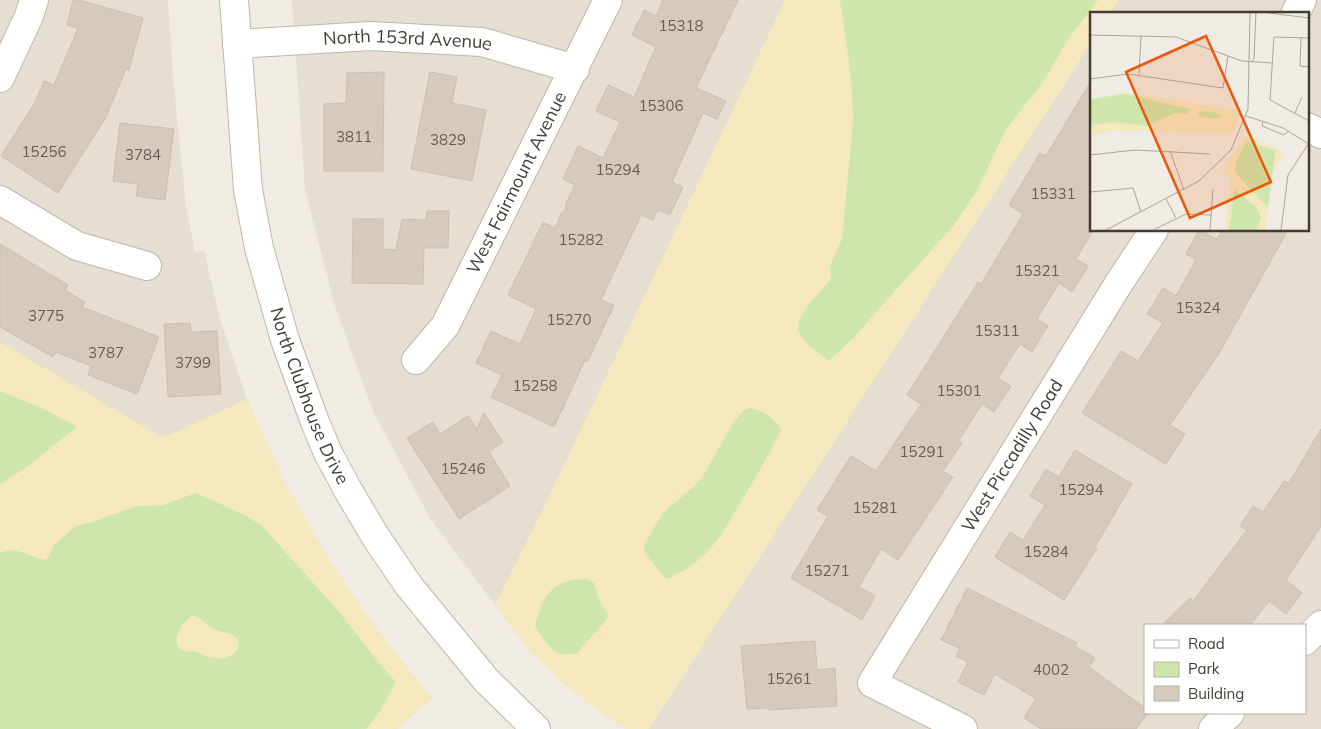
<svg xmlns="http://www.w3.org/2000/svg" width="1321" height="729" viewBox="0 0 1321 729" font-family="Mulish,sans-serif">
  <style>
    .residential { fill: #e5ded1; fill-rule: evenodd }
    .green { fill: #cee6ab }
    .sand { fill: #f6e8be; fill-rule: evenodd }
    .building { fill: #d5cabb; stroke: #cdbfac }
    .lines { fill: none; stroke-linecap: round; stroke-linejoin: round }
    .minor-casing { stroke: #bfb6a9; stroke-width: 30 }
    .minor { stroke: #fff; stroke-width: 28 }
    .labels { text-anchor: middle; stroke-width: 4; stroke-linejoin: round; paint-order: stroke }
    .number-label { font-size: 15px; fill: #686055 }
    .street-label { font-size: 18px; fill: #433c33; stroke: #fff }
    .inset-road { fill: none; stroke: #aba69d; stroke-width: 1 }
    .view { fill: #e8590c; fill-opacity: 0.15; stroke: #e8590c; stroke-width: 2.5 }
    .inset-edge { fill: none; stroke: #433c33; stroke-width: 2.5 }
  </style>
  <rect width="100%" height="100%" fill="#f1ece3"/>
  <path class="residential" d="M0,0H168L173,77L186,206L195,253L204,250L220,319L247,399L163,438L0,342Z
    M292,0H785L545,505L495,605L431,520L373,411L334,303L305,189Z
    M1119,0H1321V729H649L1091,43V230H1307V14H1110ZM1145,625H1305V713H1145Z"/>
  <path class="green" d="M785,0H1119L1110,14H1091V43L649,729H626L595,708L561,681L529,650L495,605L545,505Z
    M0,342L163,438L247,399C264,437 280,476 301,512C338,579 383,640 432,698L397,729H0Z"/>
  <path class="sand" d="M785,0H840C846,40 853,82 853,122L842,239L830,266L831,278C823,291 790,318 800,334C806,345 820,354 829,361L854,337L954,225L978,189L1005,131L1045,79L1067,41L1098,0H1119L1110,14H1091V43L649,729H626L595,708L561,681L529,650L495,605L545,505ZM749,408C763,410 773,417 781,429C769,456 753,481 738,507C728,523 719,541 705,554C693,566 681,573 666,579L647,556L644,552L645,543L663,513L691,489L702,478L733,423L743,411ZM586,579L594,583L599,600L609,617L577,653C555,661 545,641 535,627C542,596 552,579 586,579Z
    M0,342L163,438L247,399C264,437 280,476 301,512C338,579 383,640 432,698L397,729H366L380,711L396,682L380,664L335,607L262,526L245,515L196,493L163,505L136,506L93,522L76,526L54,545L48,558L44,560C28,556 17,546 0,553V484L27,467L77,427L46,410L0,391Z
    M193,615C202,618 204,623 210,627C221,634 232,630 239,642C238,659 218,661 205,656C201,655 198,652 194,651C189,651 184,653 179,648C171,638 184,620 193,615Z"/>
  <path class="building" d="M73,0H79L143,18L129,70L126,69L105,119L58,193L1,156L34,104L44,81L54,85L78,28L67,25Z
    M663,0H738L696,88L726,101L717,119L703,113L672,182L683,187L670,215L658,210L653,220L641,215L601,300L614,305L588,361L585,360L554,427L491,397L502,375L476,363L491,331L520,344L536,309L508,295L543,222L555,228L562,212H565L566,203L575,185L563,179L578,146L603,158L620,122L596,111L608,85L634,97L656,47L632,35L644,10L656,16Z
    M384,72L383,171H324V104L346,103L347,73Z
    M430,72L457,77L452,103L486,110L472,181L411,169Z
    M1091,81V234L1076,259L1088,266L1072,292L1059,283L1037,319L1048,326L1032,352L1020,344L998,378L1011,386L994,412L982,404L959,440L962,443L943,471L953,477L898,560L881,549L859,587L875,596L862,620L791,578L828,516L817,510L851,456L876,471L921,404L907,395L978,282L981,284L1023,214L1009,205L1040,153L1046,156Z
    M120,123L174,129L165,200L136,196L138,184L113,181Z
    M427,211H449L448,248H424L423,284L352,283L353,219H383V249L396,250L402,219L426,220Z
    M1199,230L1217,239L1222,230H1288L1218,355L1170,425L1185,434L1166,464L1082,413L1121,351L1138,361L1163,323L1147,314L1163,288L1176,296L1196,260L1186,254Z
    M0,244L68,285L65,290L85,302L82,307L159,337L137,394L88,375L91,366L56,352L53,357L0,327Z
    M190,323L191,332L217,331L221,394L168,397L164,324Z
    M484,413L503,442L489,452L510,486L459,519L407,438L433,422L440,434L468,416L477,429Z
    M1321,429V526L1286,580L1302,593L1286,614L1269,601L1250,625H1162L1190,598L1193,601L1247,530L1240,526L1253,506L1263,512L1284,481L1289,483Z
    M1075,450L1132,484L1095,547L1097,548L1064,600L995,557L1010,532L1023,540L1045,505L1030,496L1046,469L1059,477Z
    M967,588L1077,643L1075,646L1095,658L1089,667L1145,708V713H1148L1136,729H1041L1024,718L1036,699L995,674L984,695L958,682L968,662L956,656L960,648L941,640Z
    M815,641L817,670L835,668L837,706L769,710V708L747,709L741,646Z"/>
  <g class="lines">
    <g class="minor-casing">
      <g id="minor">
        <path id="s1" d="M234,0L248,190L259,248L285,340L315,422L328,453L349,492L377,539L409,586L486,680L536,729"/>
        <path d="M1295,14L1302,0"/>
        <path id="s2" d="M237,44L370,36L482,42L575,69"/>
        <path d="M0,78L29,16L34,0"/>
        <path d="M1307,127L1321,134"/>
        <path d="M0,200L77,246L147,266"/>
        <path id="s3" d="M416,360L445,326L608,0"/>
        <path d="M1305,641L1321,625"/>
        <path id="s4" d="M963,729L872,683L1119,283L1154,230"/>
        <path d="M1213,729L1230,713"/>
      </g>
    </g>
    <use href="#minor" class="minor"/>
  </g>
  <g class="labels">
    <g class="number-label">
      <text x="681" y="31">15318</text>
      <text x="661" y="111">15306</text>
      <text x="354" y="142">3811</text>
      <text x="448" y="145">3829</text>
      <text x="44" y="157">15256</text>
      <text x="143" y="160">3784</text>
      <text x="618" y="175">15294</text>
      <text x="1053" y="199">15331</text>
      <text x="581" y="245">15282</text>
      <text x="1037" y="276">15321</text>
      <text x="1198" y="313">15324</text>
      <text x="46" y="321">3775</text>
      <text x="569" y="325">15270</text>
      <text x="997" y="336">15311</text>
      <text x="106" y="358">3787</text>
      <text x="193" y="368">3799</text>
      <text x="535" y="391">15258</text>
      <text x="959" y="396">15301</text>
      <text x="922" y="457">15291</text>
      <text x="463" y="474">15246</text>
      <text x="1081" y="495">15294</text>
      <text x="875" y="513">15281</text>
      <text x="1046" y="557">15284</text>
      <text x="827" y="576">15271</text>
      <text x="1051" y="675">4002</text>
      <text x="789" y="684">15261</text>
    </g>
    <g class="street-label">
      <text dy="6" stroke="none"><textPath href="#s2" startOffset="171">North 153rd Avenue</textPath></text>
      <text dy="6" stroke="none"><textPath href="#s3" startOffset="205">West Fairmount Avenue</textPath></text>
      <text dy="6" stroke="none"><textPath href="#s1" startOffset="406">North Clubhouse Drive</textPath></text>
      <text dy="6" stroke="none"><textPath href="#s4" startOffset="369">West Piccadilly Road</textPath></text>
    </g>
  </g>
  <g transform="translate(1090 12)">
    <rect width="219" height="219" fill="#f1ece3"/>
    <path d="M36,81L150,99L149,105L143,122L26,118L0,123V87ZM156,124L194,141L183,159L175,218H135L141,166L132,159Z" fill="#cee6ab"/>
    <path d="M36,81L150,99L149,105L143,122L26,118L0,123V113L25,110L57,114L85,101L97,102L100,97L35,82L0,88ZM109,99L125,100L132,104L124,107L109,104ZM156,124L194,141L183,158L186,139L156,129L146,151L145,160L178,196L175,218H167L171,205L166,195L144,177L141,206L138,218H135L141,166L132,159Z" fill="#f6e8be" fill-rule="evenodd"/>
    <path class="inset-road" d="M171,0L219,6M0,23L86,25L152,49L182,51M211,25L210,54L219,55M219,26L184,25L180,88L219,109M161,50L164,47L166,0M49,64L51,24M0,67L38,62L133,76L138,44M205,101L212,85M156,104L193,116L219,132M173,109L172,114L194,123L199,119M80,139L94,178M0,143L45,138L120,142M0,180L43,176L51,200M76,187L86,206M16,218L109,169L141,138L158,97L160,0M63,218L96,202L122,203M120,218L123,177M191,218L198,163L219,131"/>
    <path class="view" d="M116,24L181,170L100,206L36,60Z"/>
    <rect width="219" height="219" class="inset-edge"/>
  </g>
  <rect x="1144" y="624" width="162" height="90" fill="#ffffff" stroke="#b4b1ad"/>
  <rect x="1154" y="640" width="25" height="8" fill="#ffffff" stroke="#b4b1ad"/>
  <text x="1188" y="649" font-size="15" fill="#433c33">Road</text>
  <rect x="1154" y="662" width="25" height="15" fill="#cee6ab" stroke="#b4b1ad"/>
  <text x="1188" y="674" font-size="15" fill="#433c33">Park</text>
  <rect x="1154" y="686" width="25" height="15" fill="#d5cabb" stroke="#b4b1ad"/>
  <text x="1188" y="699" font-size="15" fill="#433c33">Building</text>
</svg>
